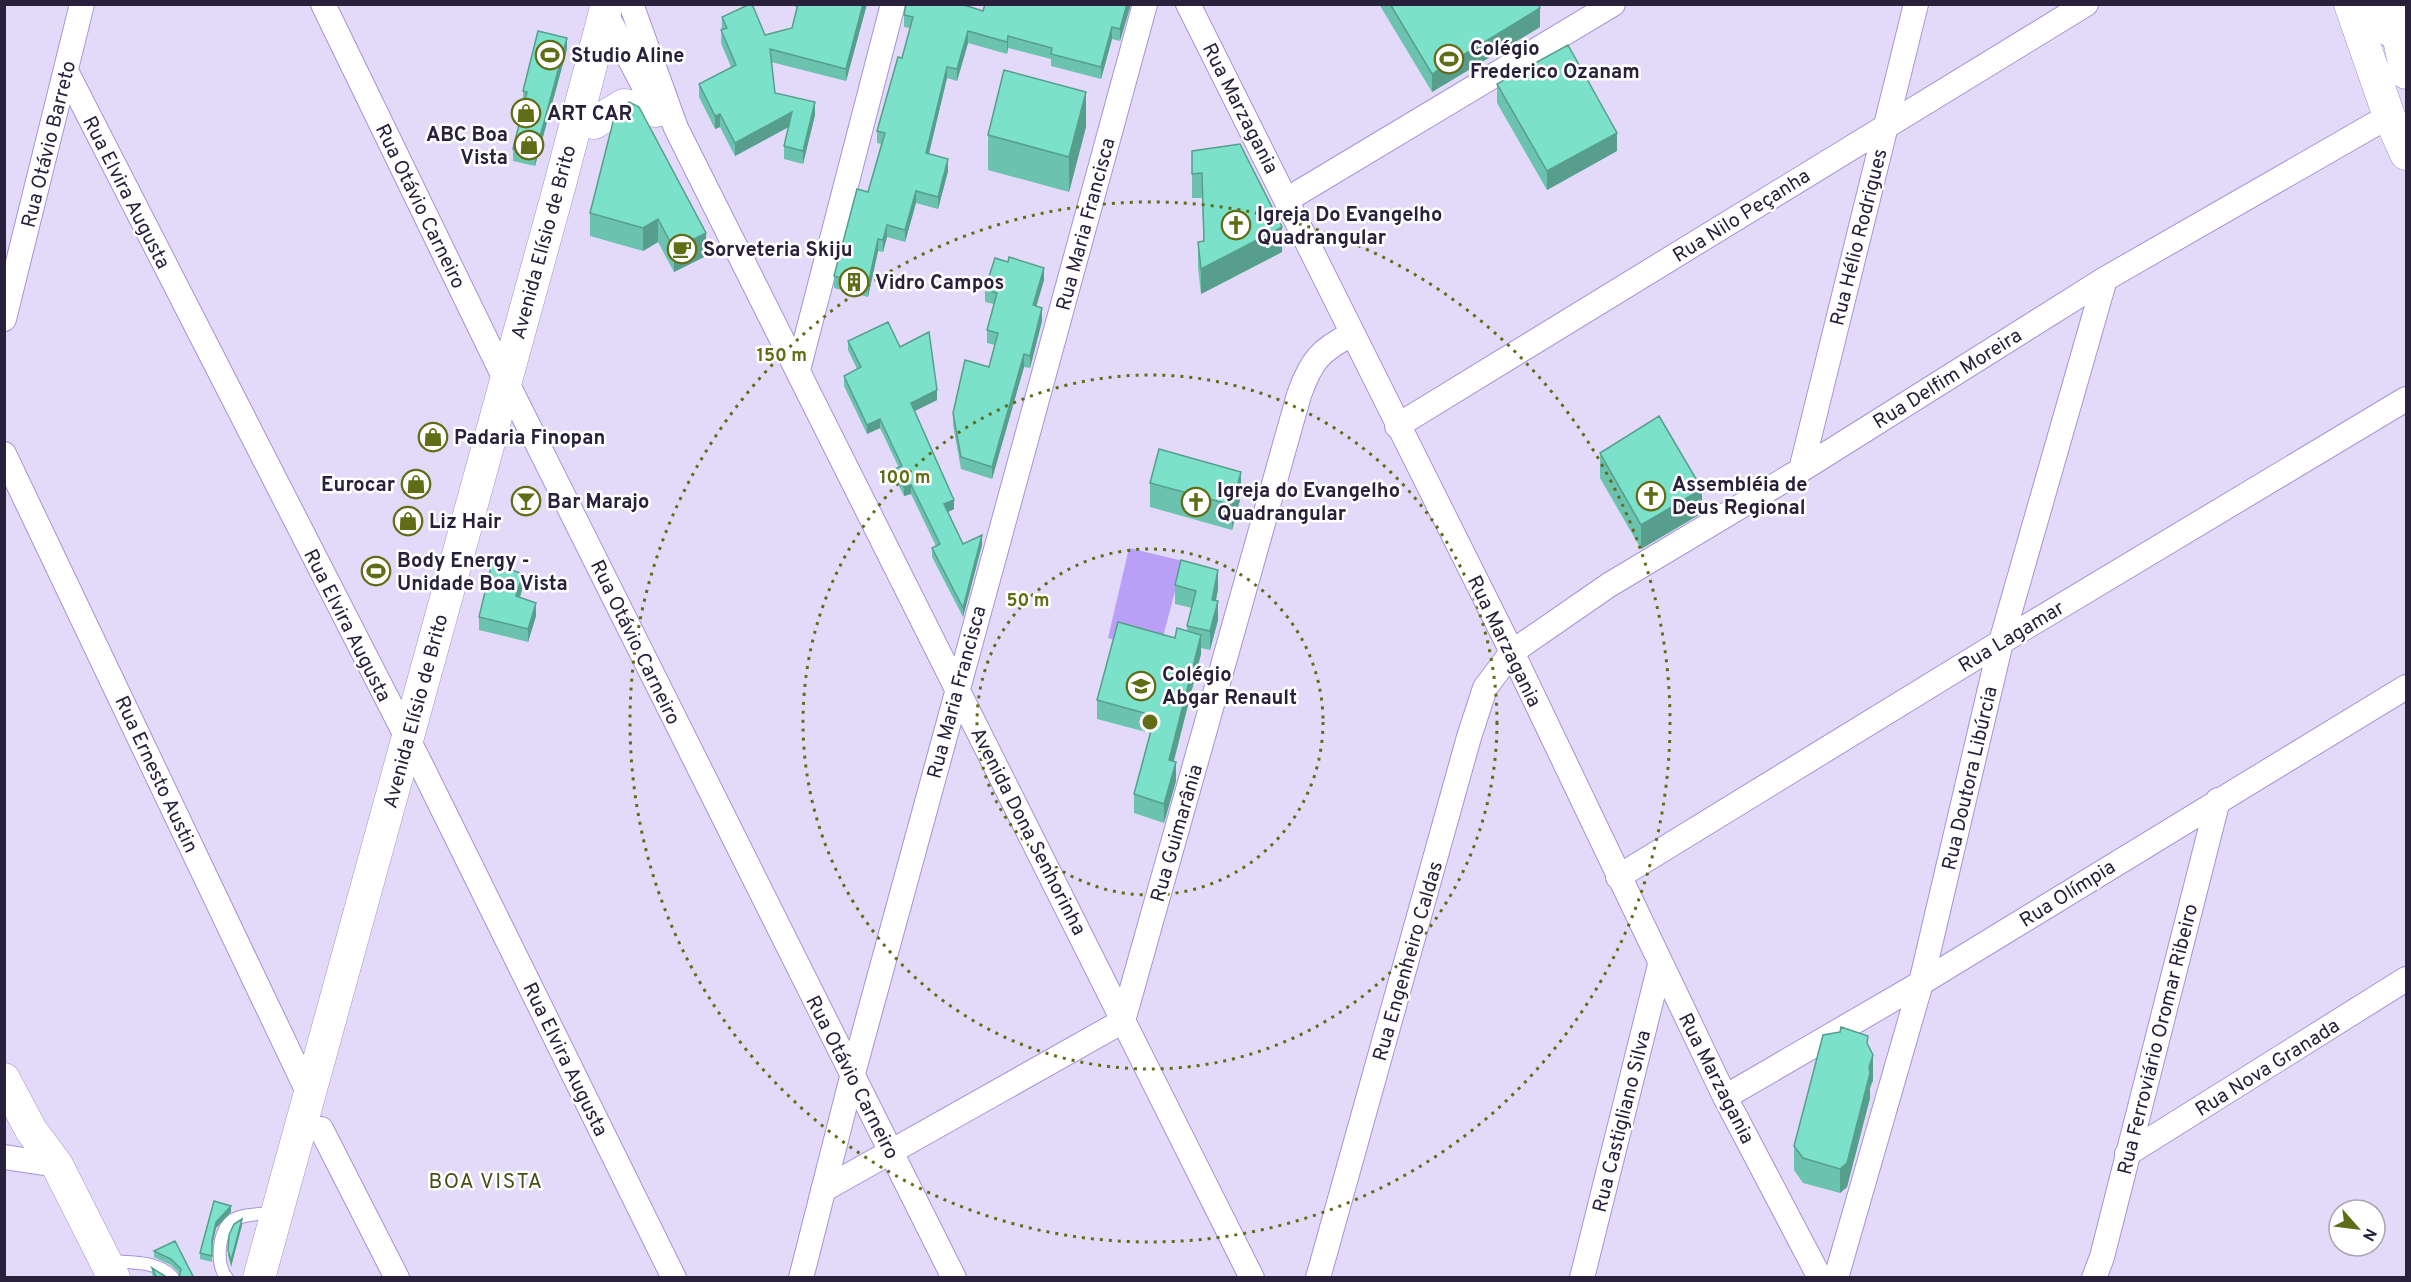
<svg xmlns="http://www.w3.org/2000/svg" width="2411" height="1282" viewBox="0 0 2411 1282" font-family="Overpass,sans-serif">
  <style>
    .green { fill: #ba9ff7 }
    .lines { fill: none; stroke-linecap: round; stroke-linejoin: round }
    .service-casing { stroke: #a792d7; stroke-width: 14 }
    .minor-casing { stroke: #a792d7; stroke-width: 26 }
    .tertiary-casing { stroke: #a792d7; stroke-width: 33 }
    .service { stroke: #fff; stroke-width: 12 }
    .minor { stroke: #fff; stroke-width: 24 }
    .tertiary { stroke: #fff; stroke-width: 32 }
    .wall { fill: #6bc2ae }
    .shaded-wall { fill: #579e8d }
    .building { fill: #7ce1ca; stroke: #579e8d; stroke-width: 1.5 }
    .ring { fill: none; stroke: #616d16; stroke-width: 3; stroke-dasharray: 3 6 }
    .labels { text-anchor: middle; stroke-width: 5; stroke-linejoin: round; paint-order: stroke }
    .poi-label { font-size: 20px; font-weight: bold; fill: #29213c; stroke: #fff; text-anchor: start }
    .street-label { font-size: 20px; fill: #29213c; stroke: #fff }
    .neighbourhood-label { font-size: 21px; letter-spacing: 1.5px; fill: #474f16; stroke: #fff }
    .centre { fill: #616d16; stroke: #fff; stroke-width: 3 }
    .ring-label { font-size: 18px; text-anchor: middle; font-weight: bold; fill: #616d16; stroke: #fff; stroke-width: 5; stroke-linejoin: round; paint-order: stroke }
  </style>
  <rect width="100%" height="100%" fill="#e2daf8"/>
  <path class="green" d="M1129,548L1183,561L1159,652L1108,638Z"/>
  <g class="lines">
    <g class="service-casing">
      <path id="service" d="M109,1261C129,1263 159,1260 173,1278
        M227,1278C215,1266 218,1229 233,1220C243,1214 263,1214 276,1212"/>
    </g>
    <g class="minor-casing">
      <path id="minor" d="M323,4L505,379L954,1278
        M631,4L676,128L1252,1278
        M1188,4L1512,652L1725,1097L1820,1278
        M2362,4L2378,27L2406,46
        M605,12L658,113
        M66,71L420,763L674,1278
        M1288,199L1613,4
        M4,319L82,4
        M798,370L893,4
        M1397,426L2086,4
        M4,454L309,1094
        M1801,470L1916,4
        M1618,877L2001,642L2406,399
        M1725,1097L1921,983L2406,687
        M321,1129L397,1278
        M2127,1154L2406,979
        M4,1157L57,1165
        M823,1190L1123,1021L1299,395C1311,361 1320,350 1352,334
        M801,1278L852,1077L1145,4
        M1318,1278L1469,737L1485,688L1512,652L1609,585L1801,470L2105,279L2389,116
        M1582,1278L1660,965
        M1836,1278L1921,983L2001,642L2105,279
        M2094,1278L2102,1257L2218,800"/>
    </g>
    <g class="tertiary-casing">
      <path id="tertiary" d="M2350,4L2389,116L2406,154
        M2392,4L2406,73
        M594,123L624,105L656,111
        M4,1079L31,1130L57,1165L114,1278
        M259,1278L559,188L607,4"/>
    </g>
    <use href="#service" class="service"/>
    <use href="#minor" class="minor"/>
    <use href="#tertiary" class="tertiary"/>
  </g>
  <path class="wall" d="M787,4H867L846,81L771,62L775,93L815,115L803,164L784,159V146L789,127L735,156L720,127L715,129L699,97V84L731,67L721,43L722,17L765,35L792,28L797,7Z
    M1131,4L1120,41L1112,39L1101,79L1051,66V59L1008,48L1007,54L968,43L957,81L947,78L929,154L948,171L938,209L916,203L905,242L887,237L883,252L878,251L868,297L834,288V276L868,192L881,144L877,143V131L902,58L910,28L904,27V15Z
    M1379,4H1538L1540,27L1432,92Z
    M567,49L535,166L513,161V149L525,102H523V91Z
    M1497,84L1617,151L1547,190L1497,103Z
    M614,118L706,256L674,272L658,242L643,251L590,236V213Z
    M1086,127L1069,192L988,170V135Z
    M1192,151L1282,252L1201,294L1198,267V242H1204L1202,198H1192Z
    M1044,280L1036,306L1042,321L1030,368L1024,367L992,479L961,469L953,425V413L989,367L995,345L987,343V330L994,304L985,302V289Z
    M848,341L900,347L937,400L914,411L954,509L948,512L963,544L982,545L963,617L932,557V548L936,546L911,494L904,496L895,478V469L899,468L880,428L867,434L844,386V376L857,369L848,350Z
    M1600,453L1702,513L1641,549L1600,478Z
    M1150,483L1241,496L1232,530L1150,507Z
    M1175,585L1218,589L1216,601L1218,620L1210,650L1201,648V654L1174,761L1176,781L1164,823L1134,813V794L1150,733L1097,719V700L1175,638L1187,631V626L1192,608L1175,604Z
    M523,586L520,598L536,616L528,642L479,630V617Z
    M1868,1047L1873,1080L1870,1088V1098L1847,1187L1840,1193L1803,1183L1794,1170V1146Z
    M214,1201L231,1212L216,1228L212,1246V1262L200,1259V1253Z
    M242,1225L231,1267L228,1256V1250Z
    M175,1241L194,1278L179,1277L180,1274L171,1265L154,1257V1251Z
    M152,1268L168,1278H154L152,1274Z"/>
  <path class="shaded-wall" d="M863,4H867L846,81V69Z
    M1127,4H1131L1120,41V29Z
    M1540,8V27L1432,92V74Z
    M1112,27V39L1101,79V67Z
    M968,31V43L957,81V69Z
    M1008,36V48L1007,54V42Z
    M567,38V49L535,166V155Z
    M947,67V78L926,165V153Z
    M1086,92V127L1069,192V157Z
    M815,102V115L803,164V151Z
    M792,112V125L735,156V143Z
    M720,114V127L715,129V116Z
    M1617,133V151L1547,190V171Z
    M948,159V171L938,209V197Z
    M916,191V203L905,242V230Z
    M658,219V242L643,251V228Z
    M887,225V237L883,252V240Z
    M1282,227V252L1201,294V269Z
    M706,233V256L674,272V249Z
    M878,239V251L868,297V285Z
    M1044,268V280L1033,318V305Z
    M1042,308V321L1030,368V356Z
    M1024,354V367L992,479V467Z
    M937,390V400L911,413V403Z
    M880,419V428L867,434V425Z
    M1241,472V496L1232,530V505Z
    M911,485V494L904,496V487Z
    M1702,489V513L1641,549V525Z
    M954,500V509L944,514V504Z
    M982,535V545L963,617V608Z
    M1218,570V589L1212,618V600Z
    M523,574V586L516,609V596Z
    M1218,601V620L1210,650V631Z
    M536,603V616L528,642V629Z
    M1201,635V654L1169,779V760Z
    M1176,762V781L1164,823V804Z
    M1873,1055V1080L1870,1088V1098L1847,1187L1840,1193V1169Z
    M231,1206V1212L216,1228L212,1246V1240L216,1222Z
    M242,1219V1225L231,1267V1261Z"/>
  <path class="building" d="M750,4H752L765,35L792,28L798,4H863L846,69L770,49L775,93L815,102L803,151L784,146L792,112L735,143L720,114L715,116L699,84L736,65L721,30L727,28L722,17Z
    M906,4H961L983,11L985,4H1127L1120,29L1112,27L1101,67L1051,54L1052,48L1008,36L1007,42L968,31L957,69L947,67L926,153L948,159L938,197L916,191L905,230L887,225L883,240L878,239L868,285L834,276L857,189L868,192L885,133L877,131L898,57L902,58L913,17L904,15Z
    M1390,4H1538L1540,8L1432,74Z
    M538,31L567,38L535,155L513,149L527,92L523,91Z
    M1568,45L1617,133L1547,171L1497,84Z
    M1004,70L1086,92L1069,157L988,135Z
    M629,102L639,107L706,233L674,249L658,219L643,228L590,213L614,118L619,109Z
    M1240,144L1282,227L1201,269L1198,242L1204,241L1202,173L1192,174V151Z
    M1009,257L1044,268L1033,305L1042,308L1030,356L1024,354L992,467L961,457L953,413L965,360L989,367L998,333L987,330L997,293L985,289L995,258L1008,262Z
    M888,322L900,347L929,332L937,390L911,403L954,500L944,504L963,544L982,535L963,608L932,548L940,544L911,485L904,487L895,469L902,466L880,419L867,425L844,376L861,367L848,341Z
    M1659,416L1702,489L1641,525L1600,453Z
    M1159,449L1241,472L1232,505L1150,483Z
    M1181,560L1218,570L1212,600L1218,601L1210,631L1187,626L1196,591L1175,585Z
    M492,563L523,574L516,596L536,603L528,629L479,617Z
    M1118,622L1175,638L1177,628L1201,635L1169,760L1176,762L1164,804L1134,794L1155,716L1097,700Z
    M1841,1027L1868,1036L1867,1043L1873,1055L1869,1067L1870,1073L1847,1163L1840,1169L1803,1158L1794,1146L1823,1035L1840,1032Z
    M214,1201L231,1206L216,1222L212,1240V1256L200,1253Z
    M242,1219L231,1261L228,1250L229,1235L234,1224Z
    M175,1241L194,1278H178L179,1277L181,1269L171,1259L154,1251Z
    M152,1268L168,1278H157Z"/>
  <g class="ring">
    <circle cx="1150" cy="722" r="173"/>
    <circle cx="1150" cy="722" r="347"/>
    <circle cx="1150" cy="722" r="520"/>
  </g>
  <defs>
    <g id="stadium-ring" transform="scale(1.5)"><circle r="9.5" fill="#fff" stroke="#616d16" stroke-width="1.5"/><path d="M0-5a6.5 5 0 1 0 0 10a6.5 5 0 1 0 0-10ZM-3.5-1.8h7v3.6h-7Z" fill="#616d16"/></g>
    <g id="shop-ring" transform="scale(1.5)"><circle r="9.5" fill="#fff" stroke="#616d16" stroke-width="1.5"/><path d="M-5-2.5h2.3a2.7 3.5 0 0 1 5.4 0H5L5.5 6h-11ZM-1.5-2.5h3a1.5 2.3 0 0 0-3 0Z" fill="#616d16"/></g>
    <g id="church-ring" transform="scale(1.5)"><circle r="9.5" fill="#fff" stroke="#616d16" stroke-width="1.5"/><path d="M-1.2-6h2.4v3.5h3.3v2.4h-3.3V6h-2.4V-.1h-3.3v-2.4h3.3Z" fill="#616d16"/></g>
    <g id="cafe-ring" transform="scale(1.5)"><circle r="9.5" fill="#fff" stroke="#616d16" stroke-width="1.5"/><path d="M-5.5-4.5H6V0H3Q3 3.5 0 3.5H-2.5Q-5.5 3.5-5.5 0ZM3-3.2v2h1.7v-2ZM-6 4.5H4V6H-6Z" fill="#616d16"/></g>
    <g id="building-ring" transform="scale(1.5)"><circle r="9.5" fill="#fff" stroke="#616d16" stroke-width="1.5"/><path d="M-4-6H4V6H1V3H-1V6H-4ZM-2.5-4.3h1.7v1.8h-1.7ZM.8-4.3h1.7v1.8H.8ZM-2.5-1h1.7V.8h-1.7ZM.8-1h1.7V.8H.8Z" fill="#616d16"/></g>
    <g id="bar-ring" transform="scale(1.5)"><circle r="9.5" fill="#fff" stroke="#616d16" stroke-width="1.5"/><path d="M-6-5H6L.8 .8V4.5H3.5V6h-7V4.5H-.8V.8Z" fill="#616d16"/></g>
    <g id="school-ring" transform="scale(1.5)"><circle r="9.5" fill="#fff" stroke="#616d16" stroke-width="1.5"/><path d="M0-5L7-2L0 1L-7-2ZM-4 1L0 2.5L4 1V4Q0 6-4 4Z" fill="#616d16"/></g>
  </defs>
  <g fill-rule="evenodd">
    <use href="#stadium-ring" x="550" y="55"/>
    <use href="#stadium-ring" x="1449" y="59"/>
    <use href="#shop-ring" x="526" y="113"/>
    <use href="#shop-ring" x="529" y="145"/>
    <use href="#church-ring" x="1236" y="225"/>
    <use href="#cafe-ring" x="682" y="249"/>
    <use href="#building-ring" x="854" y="282"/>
    <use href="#shop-ring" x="433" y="437"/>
    <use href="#shop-ring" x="416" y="484"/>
    <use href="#church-ring" x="1651" y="496"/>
    <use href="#bar-ring" x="526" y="501"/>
    <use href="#church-ring" x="1196" y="502"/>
    <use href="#shop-ring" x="408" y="521"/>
    <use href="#stadium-ring" x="376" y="571"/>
    <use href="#school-ring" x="1141" y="686"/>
  </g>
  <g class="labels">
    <g class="poi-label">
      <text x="1470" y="55">Colégio<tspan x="1470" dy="23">Frederico Ozanam</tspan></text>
      <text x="571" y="62">Studio Aline</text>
      <text x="547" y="120">ART CAR</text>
      <text x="508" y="141" text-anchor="end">ABC Boa<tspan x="508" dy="23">Vista</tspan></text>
      <text x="1257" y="221">Igreja Do Evangelho<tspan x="1257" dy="23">Quadrangular</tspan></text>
      <text x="703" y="256">Sorveteria Skiju</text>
      <text x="875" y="289">Vidro Campos</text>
      <text x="454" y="444">Padaria Finopan</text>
      <text x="395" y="491" text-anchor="end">Eurocar</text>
      <text x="1672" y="491">Assembléia de<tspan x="1672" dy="23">Deus Regional</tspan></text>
      <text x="1217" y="497">Igreja do Evangelho<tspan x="1217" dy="23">Quadrangular</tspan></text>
      <text x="547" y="508">Bar Marajo</text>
      <text x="429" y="528">Liz Hair</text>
      <text x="397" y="567">Body Energy -<tspan x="397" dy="23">Unidade Boa Vista</tspan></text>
      <text x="1162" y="681">Colégio<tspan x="1162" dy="23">Abgar Renault</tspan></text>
    </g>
    <g class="street-label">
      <text transform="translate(1241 108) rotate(63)" y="7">Rua Marzagania</text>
      <text transform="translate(48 144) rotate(-76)" y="7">Rua Otávio Barreto</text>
      <text transform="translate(127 192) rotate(63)" y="7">Rua Elvira Augusta</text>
      <text transform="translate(421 206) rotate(64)" y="7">Rua Otávio Carneiro</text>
      <text transform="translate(1741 215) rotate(-32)" y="7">Rua Nilo Peçanha</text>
      <text transform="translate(1085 224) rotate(-75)" y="7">Rua Maria Francisca</text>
      <text transform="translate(1858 237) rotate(-76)" y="7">Rua Hélio Rodrigues</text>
      <text transform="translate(543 242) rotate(-75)" y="7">Avenida Elísio de Brito</text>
      <text transform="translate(1947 378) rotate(-32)" y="7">Rua Delfim Moreira</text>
      <text transform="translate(348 625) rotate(63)" y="7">Rua Elvira Augusta</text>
      <text transform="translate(2011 636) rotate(-31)" y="7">Rua Lagamar</text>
      <text transform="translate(1505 641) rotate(64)" y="7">Rua Marzagania</text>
      <text transform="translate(636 642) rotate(64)" y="7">Rua Otávio Carneiro</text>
      <text transform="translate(956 692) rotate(-75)" y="7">Rua Maria Francisca</text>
      <text transform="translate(415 711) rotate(-75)" y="7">Avenida Elísio de Brito</text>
      <text transform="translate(157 774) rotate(65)" y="7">Rua Ernesto Austin</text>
      <text transform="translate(1969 778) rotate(-77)" y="7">Rua Doutora Libúrcia</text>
      <text transform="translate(1029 831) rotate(63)" y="7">Avenida Dona Senhorinha</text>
      <text transform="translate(1176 833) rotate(-74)" y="7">Rua Guimarânia</text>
      <text transform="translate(2067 893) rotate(-32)" y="7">Rua Olímpia</text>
      <text transform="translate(1407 961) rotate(-74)" y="7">Rua Engenheiro Caldas</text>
      <text transform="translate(2157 1039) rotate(-76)" y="7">Rua Ferroviário Oromar Ribeiro</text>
      <text transform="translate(566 1059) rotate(64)" y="7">Rua Elvira Augusta</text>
      <text transform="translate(2267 1067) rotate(-32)" y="7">Rua Nova Granada</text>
      <text transform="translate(853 1077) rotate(63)" y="7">Rua Otávio Carneiro</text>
      <text transform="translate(1717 1078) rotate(63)" y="7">Rua Marzagania</text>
      <text transform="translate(1621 1121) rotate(-76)" y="7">Rua Castigliano Silva</text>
    </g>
    <g class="neighbourhood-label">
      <text x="486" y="1188">BOA VISTA</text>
    </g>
  </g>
  <circle cx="1150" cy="722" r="9" class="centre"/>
  <g class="ring-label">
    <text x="782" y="361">150 m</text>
    <text x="905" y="483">100 m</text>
    <text x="1028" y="606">50 m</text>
  </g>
  <rect width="2411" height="1282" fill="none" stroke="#29213c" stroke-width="12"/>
  <g transform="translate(2357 1228) rotate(118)"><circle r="28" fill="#ffffff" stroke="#a9a6b1" stroke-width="1.5"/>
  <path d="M0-4.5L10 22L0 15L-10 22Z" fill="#616d16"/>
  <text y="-9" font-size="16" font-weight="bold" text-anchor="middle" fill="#29213c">N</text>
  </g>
</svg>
